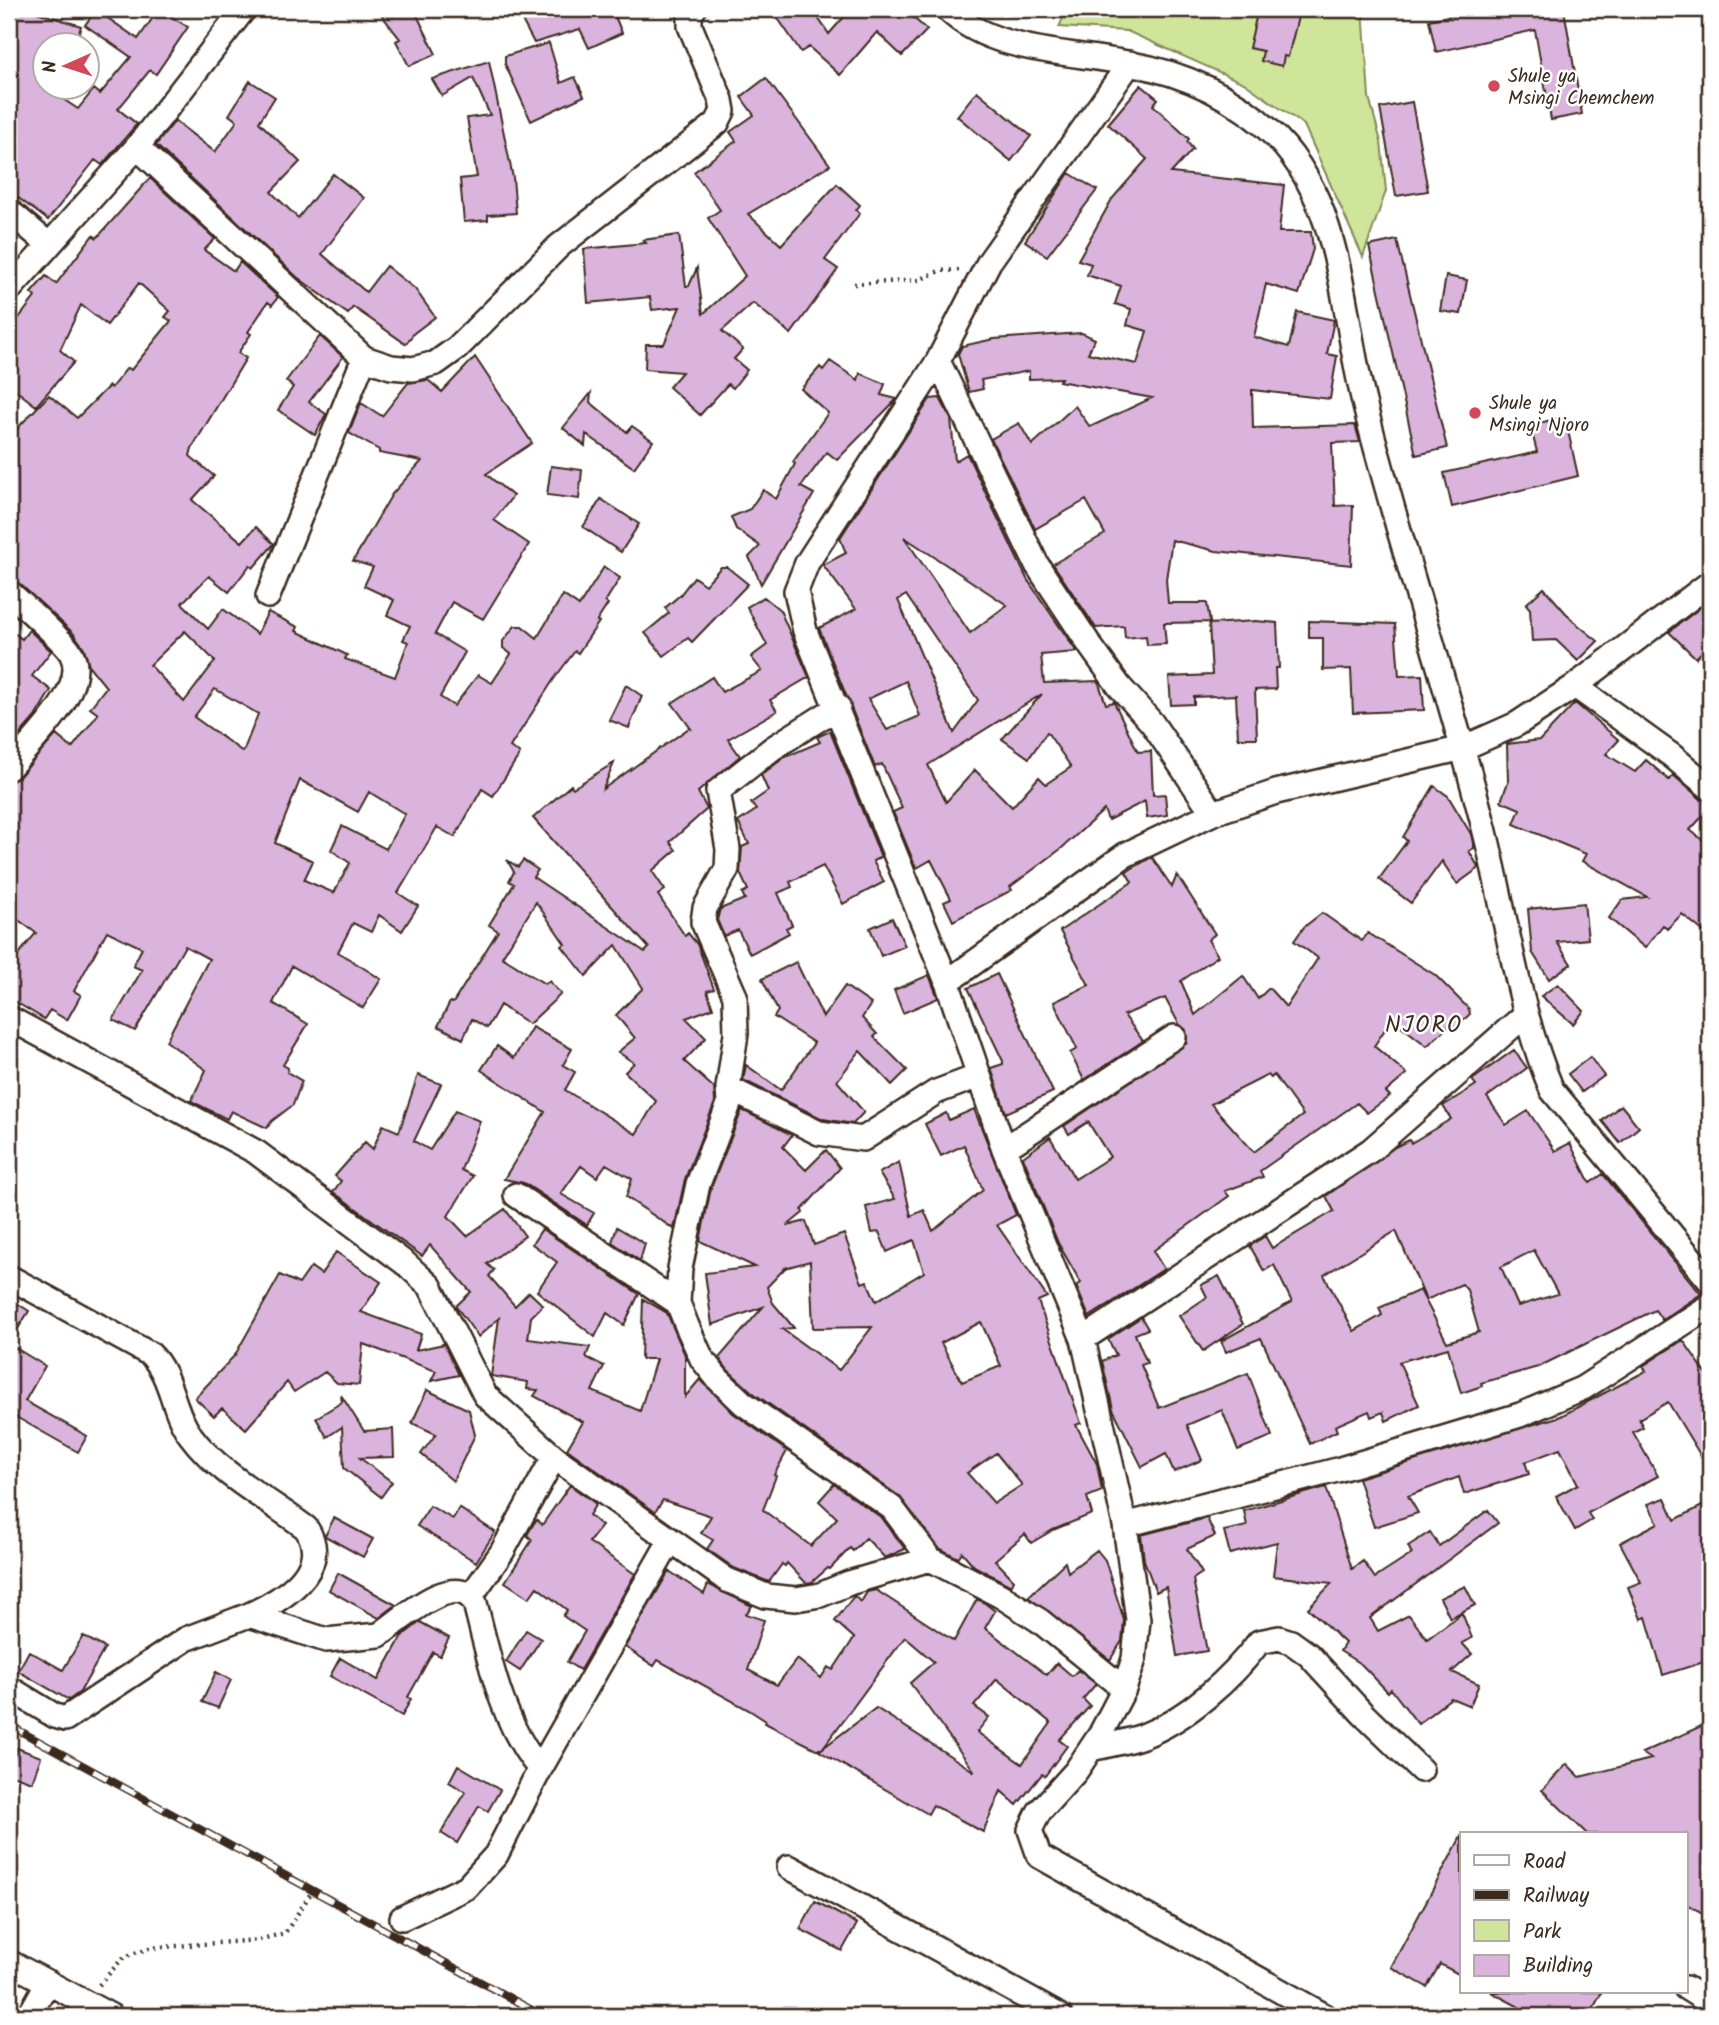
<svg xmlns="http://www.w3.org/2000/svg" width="1719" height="2025" viewBox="0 0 1719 2025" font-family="Kalam,sans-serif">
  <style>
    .green { fill: #cfe59a; stroke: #85885c; stroke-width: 2 }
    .building { fill: #dbb4dd; stroke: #3b2a1e; stroke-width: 2; fill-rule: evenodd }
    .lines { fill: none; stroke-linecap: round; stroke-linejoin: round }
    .minor-casing { stroke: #3b2a1e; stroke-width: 28 }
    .path { stroke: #3b2a1e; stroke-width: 4.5; stroke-dasharray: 2 5; stroke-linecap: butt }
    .minor { stroke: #fff; stroke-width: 23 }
    .rail-casing { stroke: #3b2a1e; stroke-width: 8 }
    .rail { stroke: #fff; stroke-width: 5; stroke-dasharray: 16; stroke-linecap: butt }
    .poi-dot { fill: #d1495b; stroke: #fff; stroke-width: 2.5 }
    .labels { text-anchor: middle; stroke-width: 5; stroke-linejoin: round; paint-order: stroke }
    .poi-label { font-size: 19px; fill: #3b2a1e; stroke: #fff; text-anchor: start }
    .quarter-label { font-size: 23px; letter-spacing: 2px; fill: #3b2a1e; stroke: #fff }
  </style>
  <rect width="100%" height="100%" fill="#fff"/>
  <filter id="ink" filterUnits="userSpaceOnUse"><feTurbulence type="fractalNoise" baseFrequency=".0143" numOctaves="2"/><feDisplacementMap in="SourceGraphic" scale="14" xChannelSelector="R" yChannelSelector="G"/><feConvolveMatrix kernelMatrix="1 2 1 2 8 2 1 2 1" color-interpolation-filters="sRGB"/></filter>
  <g filter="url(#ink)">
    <path class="green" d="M1067,9H1363L1369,97L1381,142L1386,191L1363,257L1304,125L1244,83L1127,31L1059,27Z"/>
    <path class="building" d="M12,9H27L81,26L75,46H46V88L78,109L94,89L100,94L131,57L85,25L96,10L138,39L159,9L188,27L156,74L150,70L118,109L137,124L102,165L95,160L48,220L9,191V21Z
      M377,9H414L436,54L409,66L396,41L400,39Z
      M516,9H612L622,33L589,48L580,29L534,43Z
      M788,9H812L829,34L851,9H904L927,30L902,56L877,32L840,75L809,47L801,52L777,17Z
      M1258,9H1300L1288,57L1284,56L1282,66L1261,61L1263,51L1249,48Z
      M1480,9H1564L1582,114L1551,120L1535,30L1436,52L1429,20Z
      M549,43L561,83L575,77L584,96L531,121L505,64V56Z
      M489,61L513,178L516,213L488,215V220L464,222L460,179L477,177L467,118L490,115L473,78L442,96L432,79Z
      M766,78L830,165L748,214L781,245L837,184L860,205L856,210L860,213L825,260L838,269L791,334L753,303L722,331L743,349L734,359L747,370L733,388L728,384L700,415L669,387L682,372L645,369L646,344H664L680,307L652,310L650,297L588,303L584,249L646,243L643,240L679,235L686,286H689L697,268L703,314L745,276L708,218L720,210L694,172L736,141L730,132L754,115L741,97Z
      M250,81L275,97L259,122L300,162L271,192L298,218L333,174L364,198L322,254L366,292L386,266L415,289L435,317L414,333L406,344L353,307L348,314L297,277L156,145L175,121L215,152L237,121L229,115Z
      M1141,85L1158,99L1153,105L1189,139L1187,142L1193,149L1171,173L1284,185L1279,232H1311L1313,249L1299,294L1266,284L1254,337L1289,347L1297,312L1334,320L1327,354L1337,356L1330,399L1252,390L1253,428L1355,425L1360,442L1332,443L1335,506L1353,505L1351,565L1216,551L1172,540L1166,579L1168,603H1207L1210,622L1164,623L1166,644L1147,645L1146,636L1125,638L1124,626L1096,628L1053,564L1105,534L1086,500L1035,529L991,439L1019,423L1032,445L1075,406L1090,427L1152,398L1059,381L1061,378L1029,379V371L981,380L983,389L969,392L958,354L962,346L994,339L1082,333L1095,339L1088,353L1137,364L1147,331L1127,325L1131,309L1115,304L1121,286L1087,275L1091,264L1078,260L1112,199L1147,159L1108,124Z
      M977,91L1031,136L1011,161L957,116Z
      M1412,102L1428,191L1396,196L1380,108Z
      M1069,173L1097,190L1047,256L1025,241Z
      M150,178L215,239L204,250L234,271L240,262L278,297L272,305L268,302L248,332L251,334L238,353L246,358L192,448L190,456L214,476L192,500L242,542L256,527L274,544L253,568L250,565L229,592L209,576L182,603L208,629L223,609L257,634L268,612L298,627L296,631L347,655L345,659L395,677L408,642L403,640L410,626L387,615L394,600L364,586L373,567L353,561L392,494L422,461L379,453V450L349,433L361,403L382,416L408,383L428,380L442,392L475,357L532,443L486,474L513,496L494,520L529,544L483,619L452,602L435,634L465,652L440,697L454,706L478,675L492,683L511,654L503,648V641L515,626H522L537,638L563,595L579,606L604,567L620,578L605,602L608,604L597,621L599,622L578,653L575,651L554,679L510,747L520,754L493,796L482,789L455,837L437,827L398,893L418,906L402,931L379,915L371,932L353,923L338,952L381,979L363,1008L292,966L273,1003L308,1024L283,1065L288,1068L287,1072L302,1081L293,1105L272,1121L267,1128L231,1111L227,1119L191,1101L206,1070L166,1041L209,959L185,946L135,1031L113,1020L142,970L133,966L142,948L107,931L74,991L81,995L67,1020L50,1010L44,1019L9,998V966L36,933L9,913V782L19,777L56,735L72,748L98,714L90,708L106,687L89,666L84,648L73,633L20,584L9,579V437L49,395L77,418L109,386L111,388L127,368L131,370L171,321L165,317L170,311L139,283L107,325L81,305L60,350L74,362L36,406L9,385V347L17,332L12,327L35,297L31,293L46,276L56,284L93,235L97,238ZM185,631L215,661L184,702L150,665ZM215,689L258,714L243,752L194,717ZM300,780L358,812L369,792L405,814L386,849L342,826L331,850L350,863L334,893L304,880L313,861L275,843Z
      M1397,240L1447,448L1416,455L1369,246Z
      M1446,276L1467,280L1461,314L1440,311Z
      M320,336L343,357L309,402L326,414L315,435L278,410L293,387L286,381Z
      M830,361L858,380L860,373L885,384L881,395L897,399L837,460L827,452L801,487L814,494L761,584L749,557L760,546L736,529L731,517L750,509L763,490L776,499L795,464L793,462L828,413L801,389L820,367L823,370Z
      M591,393L590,402L627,432L632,426L653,441L634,468L586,434L585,446L563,428Z
      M940,398L951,419L955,461L967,454L1027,579L1077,652L1041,655L1044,683L1098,681L1106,704L1114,702L1138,752L1151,751L1153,795L1165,794L1167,815L1147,818L1145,801L1108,820L1104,810L1062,848L1010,887L1012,890L953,921L944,902L951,899L931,860L917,868L914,863L893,812L902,808L882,764L875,767L819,628L856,609L823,565L846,553L840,538L930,399ZM904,537L1007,605L970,633ZM906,595L978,700L954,733L898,600ZM906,681L920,716L887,730L868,699ZM1042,694L1002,739L1029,758L1047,732L1071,767L1046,784L1039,777L1012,807L975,770L946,802L928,765Z
      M1565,417L1578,476L1452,507L1444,473L1537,452L1530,425Z
      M551,466L582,470L579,499L547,495Z
      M601,499L639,524L621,552L583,527Z
      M721,567H727L748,584L692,642L688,638L664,656L645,633L669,613L665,608L680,595L694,577L705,585Z
      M1544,588L1572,620L1598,641L1578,661L1556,640L1532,641L1530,609L1526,604Z
      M764,597L780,610L809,677L770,700L777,711L728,739L740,756L698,792L707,809L670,842L676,850L652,871L665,890L658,895L685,936L688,933L697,944L714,989L707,991L713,1008L686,1018L706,1038L684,1061L714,1088L715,1102L685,1179L674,1229L626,1197L632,1179L606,1164L597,1177L581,1166L561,1194L594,1213L587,1225L524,1183L504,1179L545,1112L481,1070L497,1046L514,1058L532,1027L572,1049L563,1065L575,1072L565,1090L636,1134L656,1101L625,1072L634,1063L618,1052L635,1038L616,1015L643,988L616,945L586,976L562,946L565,944L536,902L502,957L545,984L549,981L561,994L529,1024L500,1005L487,1028L472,1019L463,1039L438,1026L450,1002L453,1003L498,931L489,925L514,884L509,881L514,872L507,860L518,867L523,860L538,870L533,877L645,952L649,948L533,818L571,785L573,788L614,763L603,789L689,728L692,730L672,703L712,677L722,692L762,671L751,657L767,645L747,607Z
      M1710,600V650L1706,647L1696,658L1669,632Z
      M1256,621L1277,623L1279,668H1275L1276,689L1255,690L1257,738H1238L1236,695L1194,697V704L1171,705L1169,677L1212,675L1209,624Z
      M1309,621L1395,624L1399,676L1422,675L1424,710L1353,713L1351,669L1323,670V638H1309Z
      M9,629L22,639L29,630L51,651L32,676L51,690L35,717L9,747Z
      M626,685L642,696L629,728L609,720Z
      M1575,703L1619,740L1606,754L1635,772L1646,760L1669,780L1673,775L1701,799L1710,802V808L1690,830L1710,846V937L1682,914L1667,929L1663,925L1645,948L1609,918L1622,900L1647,897L1582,861L1586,854L1514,824L1520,809L1501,801L1508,782L1507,744L1540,740Z
      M830,731L881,857L873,861L884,882L843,904L823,866L790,882L792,887L778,893L792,925L786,928L789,933L750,954L738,930L724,936L717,920L720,909L745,899L742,893L748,890L740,873L742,847L749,844L738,822L756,810L751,803L768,791L761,775L785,757L820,742L817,737Z
      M1434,786L1448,796L1471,834L1474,848L1469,851L1479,868L1457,884L1442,861L1411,903L1379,879L1407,841L1403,837Z
      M1152,857L1172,887L1177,875L1215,934L1208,940L1218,956L1181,981L1195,1015L1243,976L1258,999L1269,988L1286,1007L1318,958L1294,941L1304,927L1322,913L1362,941L1368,933L1435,975L1469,1009L1470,1014L1455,1028L1451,1024L1427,1046L1392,1019L1374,1046L1407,1074L1386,1092L1390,1096L1367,1113L1357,1103L1260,1171L1263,1177L1225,1191L1229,1196L1153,1251L1164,1269L1089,1317L1076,1286L1081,1283L1058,1243L1023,1157L1050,1137L1075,1179L1110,1157L1088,1122L1069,1134L1064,1126L1187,1043L1186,1030L1179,1024L1165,998L1124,1015L1143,1041L1084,1080L1070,1053L1077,1049L1054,1002L1089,985L1060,931L1132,882L1126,872ZM1268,1075L1271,1078L1274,1075L1303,1115L1254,1152L1211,1104Z
      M1584,903L1588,939L1557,942L1571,964L1549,979L1532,952L1528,909Z
      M892,918L905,946L881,956L870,928Z
      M796,962L823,1017L845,986L871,1004L862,1018L877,1034L874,1037L907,1070L892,1085L860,1051L837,1081L864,1112L853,1124L823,1119L743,1080L746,1065L781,1090L814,1043L774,1017L778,1011L762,979Z
      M997,974L1053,1092L1006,1113L991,1068L1003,1064V1061L968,988Z
      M929,975L938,998L903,1013L894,990Z
      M1558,984L1584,1011L1573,1024L1541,996Z
      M1514,1050L1527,1068L1487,1097L1506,1125L1528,1111L1555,1151L1570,1143L1590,1183L1603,1174L1701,1294L1662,1320L1655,1310L1538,1367L1481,1383L1482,1386L1461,1393L1448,1348L1399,1362L1419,1405L1386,1421L1383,1412L1371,1417L1369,1411L1335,1426L1337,1431L1310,1444L1261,1338L1226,1352L1221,1341L1292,1302L1274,1265L1264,1271L1250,1246L1265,1236L1272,1248L1334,1211L1326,1196L1395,1147L1409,1140L1411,1143L1451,1119L1443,1106L1476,1085L1472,1080ZM1396,1231L1426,1300L1462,1284L1467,1290L1479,1332L1447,1342L1420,1290L1379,1308L1382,1315L1354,1331L1324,1275ZM1534,1250L1558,1294L1518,1306L1501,1267Z
      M1590,1057L1604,1076L1582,1092L1568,1074Z
      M418,1075L441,1084L414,1141L430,1150L455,1111L480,1121L461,1170L473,1176L448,1216L467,1236L505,1209L525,1236L487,1264L494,1270L489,1276L515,1306L529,1292L543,1305L531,1317L528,1339L590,1347L586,1357L604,1366L592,1391L640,1411L656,1359H641L643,1299L667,1313L685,1355V1397L700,1379L733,1413L787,1451L774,1475L776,1476L763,1510L811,1546L837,1518L819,1501L834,1484L882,1518L905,1549L885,1558L866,1538L853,1551L850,1548L830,1569L828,1568L812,1582L806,1583L787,1563L785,1566L782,1564L769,1582L734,1568L707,1549L713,1540L701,1533L711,1516L663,1500L655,1512L567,1449L583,1422L534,1396L538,1390L527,1389L528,1382L491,1376L499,1318L478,1337L456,1306L471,1292L430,1245L422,1256L333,1192L341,1181L335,1176L365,1142L373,1149L383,1125L399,1132Z
      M1621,1105L1639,1127L1620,1143L1602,1121Z
      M974,1109L1016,1215L997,1225L1047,1297L1038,1301L1081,1423L1076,1425L1097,1464L1102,1491L1087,1497L1092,1514L1053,1530L1031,1543L1025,1534L995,1560L1014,1580L1011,1586L974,1566L962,1552L958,1558L939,1548L900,1497L752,1392L728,1370L719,1358L763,1307L712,1325L705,1273L755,1267L700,1241L711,1188L742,1110L792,1135L783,1147L806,1170L826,1150L840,1168L802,1210L803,1213L787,1226L806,1221L814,1245L844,1234L862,1283L867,1281L876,1301L924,1272L914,1240L887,1252L879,1232L872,1233L866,1207L895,1199L879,1173L899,1162L911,1216L924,1210L933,1231L983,1190L964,1145L941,1156L925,1124L946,1113L949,1120ZM810,1261L813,1328L872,1327L839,1370L782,1329L794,1328L773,1303L767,1287L785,1268ZM981,1322L1001,1366L962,1382L941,1343ZM996,1453L1022,1485L994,1503L967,1473Z
      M617,1227L645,1244L640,1261L612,1242Z
      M542,1229L639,1294L624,1325L607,1313L595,1337L537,1291L557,1262L532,1244Z
      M336,1252L381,1282L361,1312L421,1334L416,1350L444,1344L459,1375L431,1381L436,1371L363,1344L359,1385L337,1383L325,1372L294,1392L287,1382L246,1429L222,1408L214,1416L195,1398L235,1355L280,1275L299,1284L311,1267L321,1274Z
      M1219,1276L1243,1324L1203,1351L1179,1316L1207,1297L1201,1285Z
      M15,1302L29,1311L9,1343V1311Z
      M1141,1317L1148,1329L1135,1334L1147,1363L1141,1365L1159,1408L1248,1373L1272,1436L1238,1450L1222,1410L1187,1425L1202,1460L1174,1472L1166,1454L1142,1467L1113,1409L1102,1361L1116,1355L1108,1339Z
      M1683,1340L1710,1379V1471L1668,1402L1639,1419L1643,1427L1633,1432L1658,1476L1588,1513L1592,1520L1575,1530L1556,1496L1578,1484L1560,1449L1525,1462L1529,1474L1464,1494L1459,1477L1408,1496L1418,1513L1374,1527L1358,1478L1561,1416L1646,1371L1643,1366Z
      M9,1344L45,1366L25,1401L87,1436L78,1452L16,1417L9,1429Z
      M427,1390L469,1410L475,1435L453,1481L421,1454L436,1434L412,1423Z
      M341,1395L364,1431L393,1429L394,1457L360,1458L392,1482L381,1497L344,1468L342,1427L327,1437L316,1418L342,1402Z
      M570,1485L596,1504L589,1515L602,1526L589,1542L635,1574L580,1670L567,1662L585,1631L563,1616L567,1610L537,1587L529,1598L505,1582L532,1540L527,1535L534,1523L537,1520L542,1525Z
      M1326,1487L1352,1569L1363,1561L1375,1578L1412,1554L1408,1546L1430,1532L1439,1546L1488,1510L1498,1523L1370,1618L1378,1631L1409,1615L1427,1639L1462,1613L1472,1638L1462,1643L1472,1654L1452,1672L1479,1684L1470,1706L1451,1698L1418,1724L1391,1689L1388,1692L1362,1665L1340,1651L1345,1643L1308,1608L1332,1583L1273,1576L1277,1542L1230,1554L1224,1531L1247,1526L1244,1511Z
      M1665,1498L1675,1520L1710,1502V1660L1663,1675L1646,1617L1641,1619L1628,1587L1641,1582L1620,1543L1658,1523L1648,1504Z
      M430,1506L453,1519L459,1508L495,1532L476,1562L417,1526Z
      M334,1518L373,1539L363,1557L325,1536Z
      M1207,1518L1215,1536L1187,1549L1202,1573L1193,1579L1207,1651L1177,1656L1166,1587L1156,1592L1144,1560L1141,1535Z
      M1097,1550L1105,1560L1124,1620L1122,1641L1110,1660L1028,1597L1065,1562L1068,1572Z
      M669,1571L704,1594L708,1584L752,1606L746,1614L764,1620L748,1670L777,1685L797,1659L821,1678L828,1667L833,1670L854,1638L835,1621L854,1596L861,1602L867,1592L876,1590L954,1641L977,1599L986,1604L995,1611L985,1628L1047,1675L1057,1663L1072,1676L1078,1670L1096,1684L1083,1699L1090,1706L1059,1740L1067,1746L1045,1776L1042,1774L1017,1805L1001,1791L983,1832L933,1805L928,1814L819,1751L876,1708L975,1772L910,1683L934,1662L905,1637L822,1749H816L765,1723L766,1721L749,1710L658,1660L654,1666L625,1647ZM997,1679L1051,1723L1022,1764L977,1732L989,1717L974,1706Z
      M338,1573L396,1605L379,1618L329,1590Z
      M1465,1586L1475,1605L1450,1618L1440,1598Z
      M420,1622L449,1638L440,1656L433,1652L408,1697L411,1699L402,1716L330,1676L340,1658L378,1680L402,1636Z
      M526,1630L541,1639L520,1671L506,1662Z
      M83,1636L105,1648L80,1692L69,1700L18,1671L29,1651L63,1670Z
      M216,1672L231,1680L218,1708L202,1702Z
      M1710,1722V1917L1686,1904V1834H1587L1542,1790L1567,1764L1580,1777L1651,1759L1642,1753Z
      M17,1748L41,1757L32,1782L9,1774Z
      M458,1765L500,1790L488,1811L479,1806L457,1843L441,1833L466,1792L449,1782Z
      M1462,1835V1976L1440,1964L1427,1987L1391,1967Z
      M815,1901L857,1924L842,1951L800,1929Z
      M1491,1992H1602L1589,2016H1536Z"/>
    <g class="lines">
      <g class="minor-casing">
        <path id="minor" d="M947,9C992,53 1068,51 1127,63C1183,73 1236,96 1277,138C1344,207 1342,318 1365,406C1400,545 1446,681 1482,820C1506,910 1516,1005 1552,1090L1710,1281
          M1130,63L989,262L938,361L807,563L796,591L805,631L947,982L1004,1149L1083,1339L1125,1525L1138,1620L1134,1659L1124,1689L1100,1735L1076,1771L1039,1812L1030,1830L1039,1856L1325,2016
          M137,147L364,358L391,367L413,369L436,363L457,348L559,246L717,123L723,111L721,100L690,26V11L694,9
          M9,211L48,244
          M9,290L137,147L244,9
          M938,361L1037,565L1091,647L1119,686L1152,723L1213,813
          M268,596L364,358
          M1575,686L1671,755L1710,788
          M838,707L773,748L718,791L728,849L727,869L705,908L703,922L735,996L736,1034L728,1088L729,1104L698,1184L680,1268L678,1303L687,1326L702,1359L718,1379L743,1403L892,1508L930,1559L1001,1596L1040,1621L1124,1689
          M9,768C29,744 89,689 72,655C67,644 23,605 11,594
          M947,982L1125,855L1213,813L1276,792L1463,748L1517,724L1575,686L1710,583
          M9,1018L256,1152L406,1264L430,1286L485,1395L554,1457L727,1580L766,1596L796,1599L820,1595L849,1583L930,1559
          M728,1088L819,1133L863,1139L936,1092L979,1076
          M1004,1149L1174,1037
          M516,1195L678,1303
          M9,1277L150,1354C172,1375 172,1412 191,1436C219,1474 269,1500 306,1528C334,1570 278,1602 249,1615
          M1083,1339L1371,1150L1526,1014
          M1125,1525L1337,1470L1520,1415L1583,1388L1710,1306
          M471,1596L502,1552L554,1457
          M9,1688L55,1716L65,1719L186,1639L249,1615L326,1640L379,1635C399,1622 455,1568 475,1603C489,1658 502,1725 540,1769
          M1091,1749C1108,1745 1126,1742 1143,1736C1187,1719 1231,1679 1259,1642L1279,1638L1291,1642L1309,1655L1363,1714L1421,1770
          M789,1867L1060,2016
          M402,1918L467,1887L496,1855L540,1769L670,1541
          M9,1962L111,2016
          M1686,1988L1710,2003
          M29,2016L48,1982"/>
      </g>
      <path class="path" d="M854,284L919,280L939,271L961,270
        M99,1985L124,1957L149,1948L258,1940L285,1933L313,1890"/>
      <use href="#minor" class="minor"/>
      <g class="rail-casing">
        <path id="rail" d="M9,1725L543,2016"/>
      </g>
      <use href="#rail" class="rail"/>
    </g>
  </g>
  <g class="poi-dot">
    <circle cx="1494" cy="86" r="7"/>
    <circle cx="1475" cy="413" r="7"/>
  </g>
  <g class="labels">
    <g class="poi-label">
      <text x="1508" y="82">Shule ya<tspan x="1508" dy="22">Msingi Chemchem</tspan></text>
      <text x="1489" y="409">Shule ya<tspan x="1489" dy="22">Msingi Njoro</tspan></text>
    </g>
    <g class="quarter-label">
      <text x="1424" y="1032">NJORO</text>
    </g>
  </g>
  <rect width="1719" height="2025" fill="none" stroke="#fff" stroke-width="35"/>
  <rect x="18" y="18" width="1684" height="1990" fill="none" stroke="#3b2a1e" stroke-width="2.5" filter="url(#ink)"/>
  <rect x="1460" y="1832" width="228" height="161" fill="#ffffff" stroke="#b1aaa5" stroke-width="2"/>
  <rect x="1474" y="1855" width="35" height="10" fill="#ffffff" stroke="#b1aaa5" stroke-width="2"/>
  <text x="1523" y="1868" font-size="21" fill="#3b2a1e">Road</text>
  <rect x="1474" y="1890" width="35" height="10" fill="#3b2a1e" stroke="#b1aaa5" stroke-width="2"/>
  <text x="1523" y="1902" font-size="21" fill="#3b2a1e">Railway</text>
  <rect x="1474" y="1920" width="35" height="21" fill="#cfe59a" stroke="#b1aaa5" stroke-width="2"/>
  <text x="1523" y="1938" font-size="21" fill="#3b2a1e">Park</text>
  <rect x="1474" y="1955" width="35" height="21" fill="#dbb4dd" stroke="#b1aaa5" stroke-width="2"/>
  <text x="1523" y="1972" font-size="21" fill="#3b2a1e">Building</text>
  <g transform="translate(66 66) rotate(267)"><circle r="33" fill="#ffffff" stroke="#b1aaa5" stroke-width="2"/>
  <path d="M0-5L12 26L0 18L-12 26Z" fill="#d1495b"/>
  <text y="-10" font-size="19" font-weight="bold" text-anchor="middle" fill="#3b2a1e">N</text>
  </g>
</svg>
